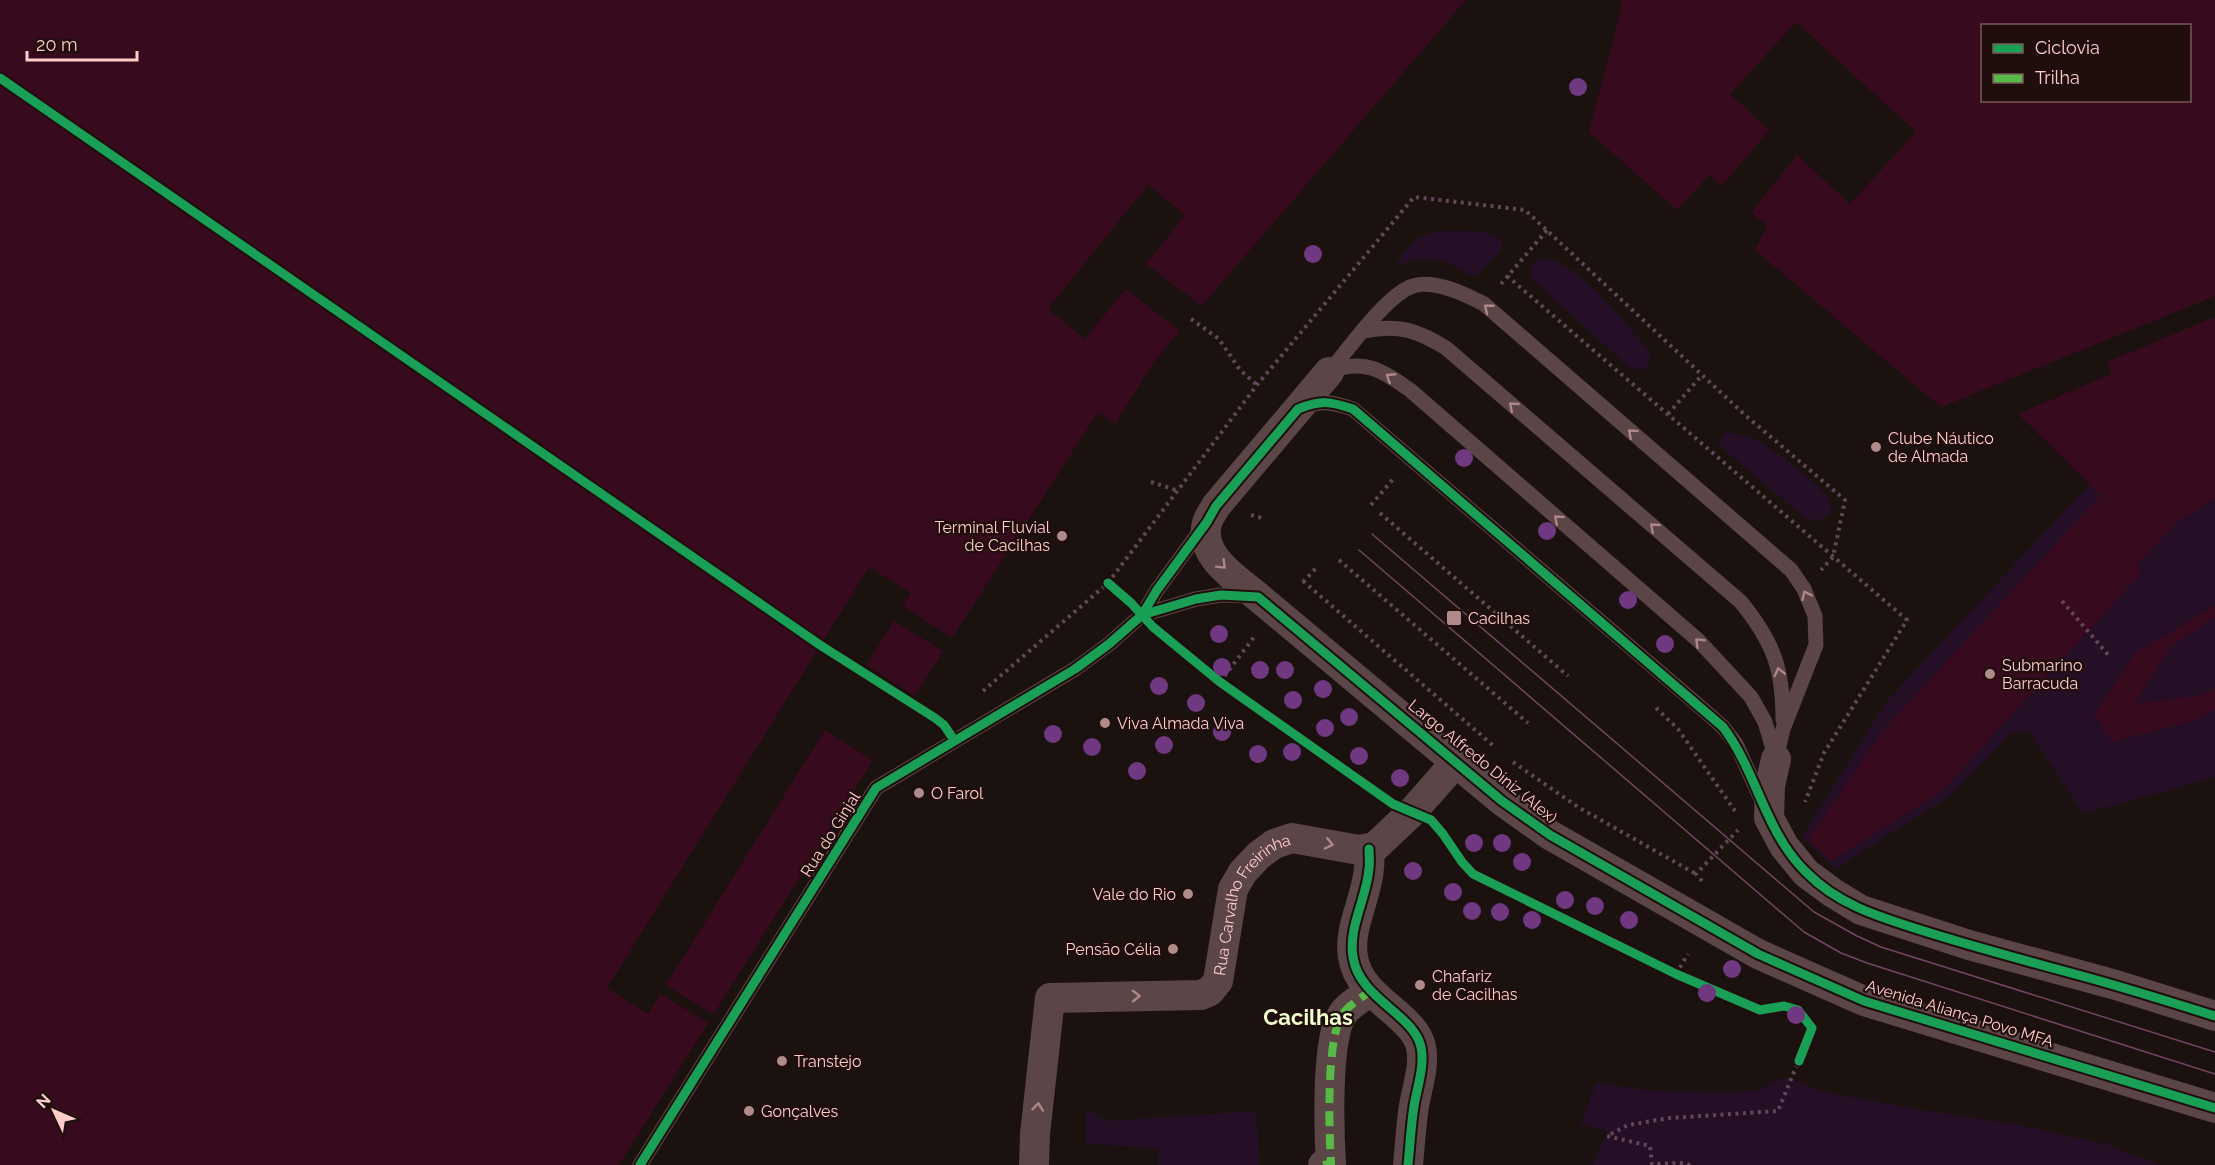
<svg xmlns="http://www.w3.org/2000/svg" width="2215" height="1165" viewBox="0 0 2215 1165" font-family="Raleway,sans-serif">
  <style>
    .green { fill: #250f26 }
    .water { fill: #380a1e; fill-rule: evenodd }
    .pier { fill: #1b1210 }
    .lines { fill: none; stroke-linecap: round; stroke-linejoin: round }
    .ferry { stroke: #ff58bd; stroke-width: 1.5; stroke-dasharray: 8 6; stroke-linecap: butt }
    .path { stroke: #624756; stroke-width: 4; stroke-dasharray: 3 4.5; stroke-linecap: butt }
    .lane { stroke: #5c4546; stroke-width: 15 }
    .street { stroke: #5c4546; stroke-width: 30 }
    .tram { stroke: #714662; stroke-width: 1.5 }
    .quiet { stroke: #58b947; stroke-width: 8; stroke-dasharray: 15 8; stroke-linecap: butt }
    .cycleway-casing { stroke: #1f0e0c; stroke-width: 13 }
    .cycleway { stroke: #1a9f57; stroke-width: 9 }
    .tree { fill: #6f3881 }
    .oneway { stroke: #ae8888 }
    .poi-dot { fill: #af8b89; stroke: #1f0e0c; stroke-width: 2 }
    .labels { text-anchor: middle; stroke-width: 4.5; stroke-linejoin: round; paint-order: stroke }
    .poi-label { font-size: 16px; fill: #ffccca; stroke: #1f0e0c; text-anchor: start }
    .street-label { font-size: 16px; fill: #ffccca; stroke: #1f0e0c }
    .district-label { font-size: 22px; font-weight: bold; fill: #f0ffcc; stroke: #1f0e0c }
  </style>
  <rect width="100%" height="100%" fill="#1b1210"/>
  <path class="green" d="M1436,231C1453,231 1489,228 1501,240L1502,249L1476,276C1464,274 1457,267 1446,262C1428,255 1410,261 1394,266C1407,250 1414,236 1436,231Z
    M1544,258C1577,261 1625,324 1647,348L1650,354L1648,366L1643,370L1630,368L1533,280L1531,272L1533,264Z
    M1727,432C1736,434 1746,436 1754,439C1768,444 1820,486 1828,497C1838,514 1820,524 1806,519L1721,447C1719,440 1721,437 1727,432Z
    M2090,484L2101,495L2094,504L2167,532L2176,522L2215,499V777L2083,814L2031,733L2022,731L2009,735L1950,796L1835,869L1802,837L1887,701Z
    M1781,1078L1791,1079L1826,1092L1916,1109L2014,1124L2106,1144L2160,1165H1593L1607,1131L1581,1124L1597,1082L1649,1091L1736,1092L1759,1090Z
    M1086,1109L1106,1121L1256,1111L1260,1165H1159L1158,1148L1086,1144Z"/>
  <path class="water" d="M0,0H1466L1166,347L1153,363L1115,424L1098,412L873,760L619,1165H0Z
    M1621,0H2215V296L1941,407L1755,250L1767,226L1709,175L1677,210L1589,132L1620,14ZM1982,26H2190V100H1982Z
    M2215,317V499L2176,523L2136,566L2142,572L1942,791L1831,861L1809,839L1883,730L2101,495L2018,414L2111,374L2107,362Z
    M2215,606V617L2170,647L2135,703L2200,696L2215,688V709L2197,720L2112,742L2094,715L2135,653Z"/>
  <path class="pier" d="M1796,22L1916,132L1850,204L1797,155L1750,214L1720,188L1769,130L1730,94Z
    M1148,185L1185,215L1146,264L1202,306L1180,331L1126,289L1085,339L1048,309Z
    M869,567L911,593L903,606L953,638L944,652L894,621L866,665L915,696L905,711L907,713L875,762L825,730L666,985L714,1015L708,1023L661,994L648,1014L607,988Z"/>
  <g class="lines">
    <path class="ferry" d="M0,78L820,645"/>
    <path class="path" d="M1507,276L1907,620L1824,753L1805,802
      M1501,284L1548,229
      M1191,319L1219,339L1240,370L1257,385
      M1668,414L1702,375
      M1151,482L1179,491
      M1371,505L1394,478
      M1380,513L1568,676
      M1251,515L1262,518
      M1339,560L1528,723
      M1303,581L1496,748
      M1303,582L1317,567
      M1108,583L1123,596
      M2062,601L2110,657
      M1165,637L1220,682L1381,795
      M1220,682L1254,637
      M983,691L1108,583L1257,385L1414,197L1525,210L1745,415L1845,500L1833,557L1821,570
      M1656,708L1678,729L1735,811
      M1513,762L1578,807L1696,874
      M1441,831L1462,862L1473,874L1676,974L1760,1010L1784,1006L1791,1008
      M1702,881L1696,874L1738,830
      M1676,974L1688,954
      M1690,1165L1685,1163L1652,1164L1650,1146L1607,1136L1628,1125L1670,1118L1778,1111L1812,1028L1798,1011"/>
    <path class="lane" d="M1364,331C1398,324 1417,330 1446,348L1741,602C1774,643 1783,669 1783,720
      M1329,372C1348,350 1387,294 1413,286C1434,279 1465,294 1484,304L1791,570L1804,589L1815,616L1816,645L1783,729L1776,759
      M1329,372C1364,358 1381,370 1410,390L1699,641L1751,697L1765,722L1775,756
      M1306,406C1323,400 1335,403 1353,409L1699,706L1723,727L1736,744L1762,801
      M1142,615L1196,599L1221,595L1250,596
      M640,1165L876,788L1075,669L1109,644L1142,615L1157,590L1203,527"/>
    <g class="street">
      <path d="M1329,372L1216,506C1213,511 1209,517 1207,523C1198,556 1237,579 1258,597L1502,801L1550,835L1758,954L1864,1001L2215,1108"/>
      <path d="M1776,759L1770,786L1769,818L1784,846L1806,873L1833,893L1861,910L1969,945L2116,985L2215,1016"/>
      <path d="M1369,849C1369,855 1370,862 1369,868C1367,898 1348,927 1353,957C1359,999 1414,1014 1421,1047C1425,1065 1417,1088 1414,1106C1411,1125 1410,1145 1408,1165"/>
      <path id="s1" d="M1034,1165L1035,1134L1050,998L1201,995L1210,991L1218,981L1233,889L1243,872L1259,855L1274,844L1292,838L1359,850L1375,847L1412,812L1456,762"/>
      <path d="M1323,1165L1331,1164C1329,1132 1326,1040 1342,1015C1347,1006 1362,998 1370,991"/>
    </g>
    <path class="tram" d="M1372,534L1814,912L1857,936L1881,947L2215,1052
      M1359,550L1804,932L1841,953L1867,963L2215,1074"/>
    <path class="quiet" d="M1323,1165L1331,1164C1329,1132 1326,1040 1342,1015C1347,1006 1362,998 1370,991"/>
    <g class="cycleway-casing">
      <path id="cycleway" d="M0,78L820,645L935,718L944,725L954,740
        M1108,583L1131,603L1153,627L1220,682L1393,804L1431,820L1443,834L1462,862L1473,874L1676,974L1760,1010L1784,1006L1798,1010L1812,1028L1799,1061
        M1142,615L1196,599L1221,595L1258,597L1502,801L1550,835L1758,954L1864,1001L2215,1108
        M1369,849C1369,855 1370,862 1369,868C1367,898 1348,927 1353,957C1359,999 1414,1014 1421,1047C1425,1065 1417,1088 1414,1106C1411,1125 1410,1145 1408,1165
        M640,1165L876,788L1075,669L1109,644L1142,615L1157,590L1207,522L1216,506L1298,409C1321,400 1329,401 1353,409L1723,727C1757,772 1765,832 1806,872C1839,906 1883,918 1927,932C1975,947 2023,960 2071,973C2120,986 2167,1001 2215,1016"/>
    </g>
    <use href="#cycleway" class="cycleway"/>
  </g>
  <g class="tree">
    <circle cx="1578" cy="87" r="9"/>
    <circle cx="1313" cy="254" r="9"/>
    <circle cx="1464" cy="458" r="9"/>
    <circle cx="1547" cy="531" r="9"/>
    <circle cx="1628" cy="600" r="9"/>
    <circle cx="1219" cy="634" r="9"/>
    <circle cx="1665" cy="644" r="9"/>
    <circle cx="1222" cy="667" r="9"/>
    <circle cx="1260" cy="670" r="9"/>
    <circle cx="1285" cy="670" r="9"/>
    <circle cx="1159" cy="686" r="9"/>
    <circle cx="1323" cy="689" r="9"/>
    <circle cx="1293" cy="700" r="9"/>
    <circle cx="1196" cy="703" r="9"/>
    <circle cx="1349" cy="717" r="9"/>
    <circle cx="1325" cy="728" r="9"/>
    <circle cx="1222" cy="732" r="9"/>
    <circle cx="1053" cy="734" r="9"/>
    <circle cx="1164" cy="745" r="9"/>
    <circle cx="1092" cy="747" r="9"/>
    <circle cx="1292" cy="752" r="9"/>
    <circle cx="1258" cy="754" r="9"/>
    <circle cx="1359" cy="756" r="9"/>
    <circle cx="1137" cy="771" r="9"/>
    <circle cx="1400" cy="778" r="9"/>
    <circle cx="1474" cy="843" r="9"/>
    <circle cx="1502" cy="843" r="9"/>
    <circle cx="1522" cy="862" r="9"/>
    <circle cx="1413" cy="871" r="9"/>
    <circle cx="1453" cy="892" r="9"/>
    <circle cx="1565" cy="900" r="9"/>
    <circle cx="1595" cy="906" r="9"/>
    <circle cx="1472" cy="911" r="9"/>
    <circle cx="1500" cy="912" r="9"/>
    <circle cx="1532" cy="920" r="9"/>
    <circle cx="1629" cy="920" r="9"/>
    <circle cx="1732" cy="969" r="9"/>
    <circle cx="1707" cy="993" r="9"/>
    <circle cx="1796" cy="1015" r="9"/>
  </g>
  <defs><path id="oneway-chevron" d="M-2-3.5L2.5 0L-2 3.5" fill="none" stroke-width="1.6" stroke-linecap="round" stroke-linejoin="round" transform="scale(1.5)"/></defs>
  <g class="oneway">
    <use href="#oneway-chevron" transform="translate(1488 308) rotate(-141)"/>
    <use href="#oneway-chevron" transform="translate(1390 377) rotate(-147)"/>
    <use href="#oneway-chevron" transform="translate(1513 406) rotate(-139)"/>
    <use href="#oneway-chevron" transform="translate(1632 433) rotate(-139)"/>
    <use href="#oneway-chevron" transform="translate(1558 519) rotate(-139)"/>
    <use href="#oneway-chevron" transform="translate(1654 527) rotate(-139)"/>
    <use href="#oneway-chevron" transform="translate(1222 565) rotate(45)"/>
    <use href="#oneway-chevron" transform="translate(1806 595) rotate(-115)"/>
    <use href="#oneway-chevron" transform="translate(1699 642) rotate(-136)"/>
    <use href="#oneway-chevron" transform="translate(1779 672) rotate(-104)"/>
    <use href="#oneway-chevron" transform="translate(1329 844) rotate(13)"/>
    <use href="#oneway-chevron" transform="translate(1136 996) rotate(-1)"/>
    <use href="#oneway-chevron" transform="translate(1038 1107) rotate(-84)"/>
  </g>
  <g class="poi-dot">
    <circle cx="1876" cy="447" r="6"/>
    <circle cx="1062" cy="536" r="6"/>
    <rect x="1446" y="610" width="16" height="16" rx="3"/>
    <circle cx="1990" cy="674" r="6"/>
    <circle cx="1105" cy="723" r="6"/>
    <circle cx="919" cy="793" r="6"/>
    <circle cx="1188" cy="894" r="6"/>
    <circle cx="1173" cy="949" r="6"/>
    <circle cx="1420" cy="985" r="6"/>
    <circle cx="782" cy="1061" r="6"/>
    <circle cx="749" cy="1111" r="6"/>
  </g>
  <g class="labels">
    <g class="poi-label">
      <text x="1888" y="444">Clube Náutico<tspan x="1888" dy="18">de Almada</tspan></text>
      <text x="1050" y="533" text-anchor="end">Terminal Fluvial<tspan x="1050" dy="18">de Cacilhas</tspan></text>
      <text x="1468" y="624">Cacilhas</text>
      <text x="2002" y="671">Submarino<tspan x="2002" dy="18">Barracuda</tspan></text>
      <text x="1117" y="729">Viva Almada Viva</text>
      <text x="931" y="799">O Farol</text>
      <text x="1176" y="900" text-anchor="end">Vale do Rio</text>
      <text x="1161" y="955" text-anchor="end">Pensão Célia</text>
      <text x="1432" y="982">Chafariz<tspan x="1432" dy="18">de Cacilhas</tspan></text>
      <text x="794" y="1067">Transtejo</text>
      <text x="761" y="1117">Gonçalves</text>
    </g>
    <g class="street-label">
      <text transform="translate(1483 761) rotate(39)" y="6">Largo Alfredo Diniz (Alex)</text>
      <text transform="translate(830 834) rotate(-58)" y="6">Rua do Ginjal</text>
      <text dy="6" stroke="none"><textPath href="#s1" startOffset="430">Rua Carvalho Freirinha</textPath></text>
      <text transform="translate(1960 1013) rotate(17)" y="6">Avenida Aliança Povo MFA</text>
    </g>
    <g class="district-label">
      <text x="1308" y="1025">Cacilhas</text>
    </g>
  </g>
  <rect x="1981" y="24" width="210" height="78" fill="#1f0e0c" stroke="#795a58" stroke-width="1.5"/>
  <rect x="1993" y="44" width="30" height="9" fill="#1a9f57" stroke="#795a58" stroke-width="1.5"/>
  <text x="2035" y="54" font-size="18" fill="#ffccca">Ciclovia</text>
  <rect x="1993" y="74" width="30" height="9" fill="#58b947" stroke="#795a58" stroke-width="1.5"/>
  <text x="2035" y="84" font-size="18" fill="#ffccca">Trilha</text>
  <g transform="translate(54 1111) rotate(314)" stroke="#1f0e0c" stroke-width="4.5" paint-order="stroke">
  <path d="M0-4.5L10 22L0 15L-10 22Z" fill="#ffccca"/>
  <text y="-9" font-size="16" font-weight="bold" text-anchor="middle" fill="#ffccca">N</text>
  </g>
  <path d="M27 51v9h110v-9" fill="none" stroke="#ffccca" stroke-width="3"/>
  <text x="36" y="51" font-size="18" fill="#ffccca" stroke="#1f0e0c" stroke-width="4.5" paint-order="stroke">20 m</text>
</svg>
